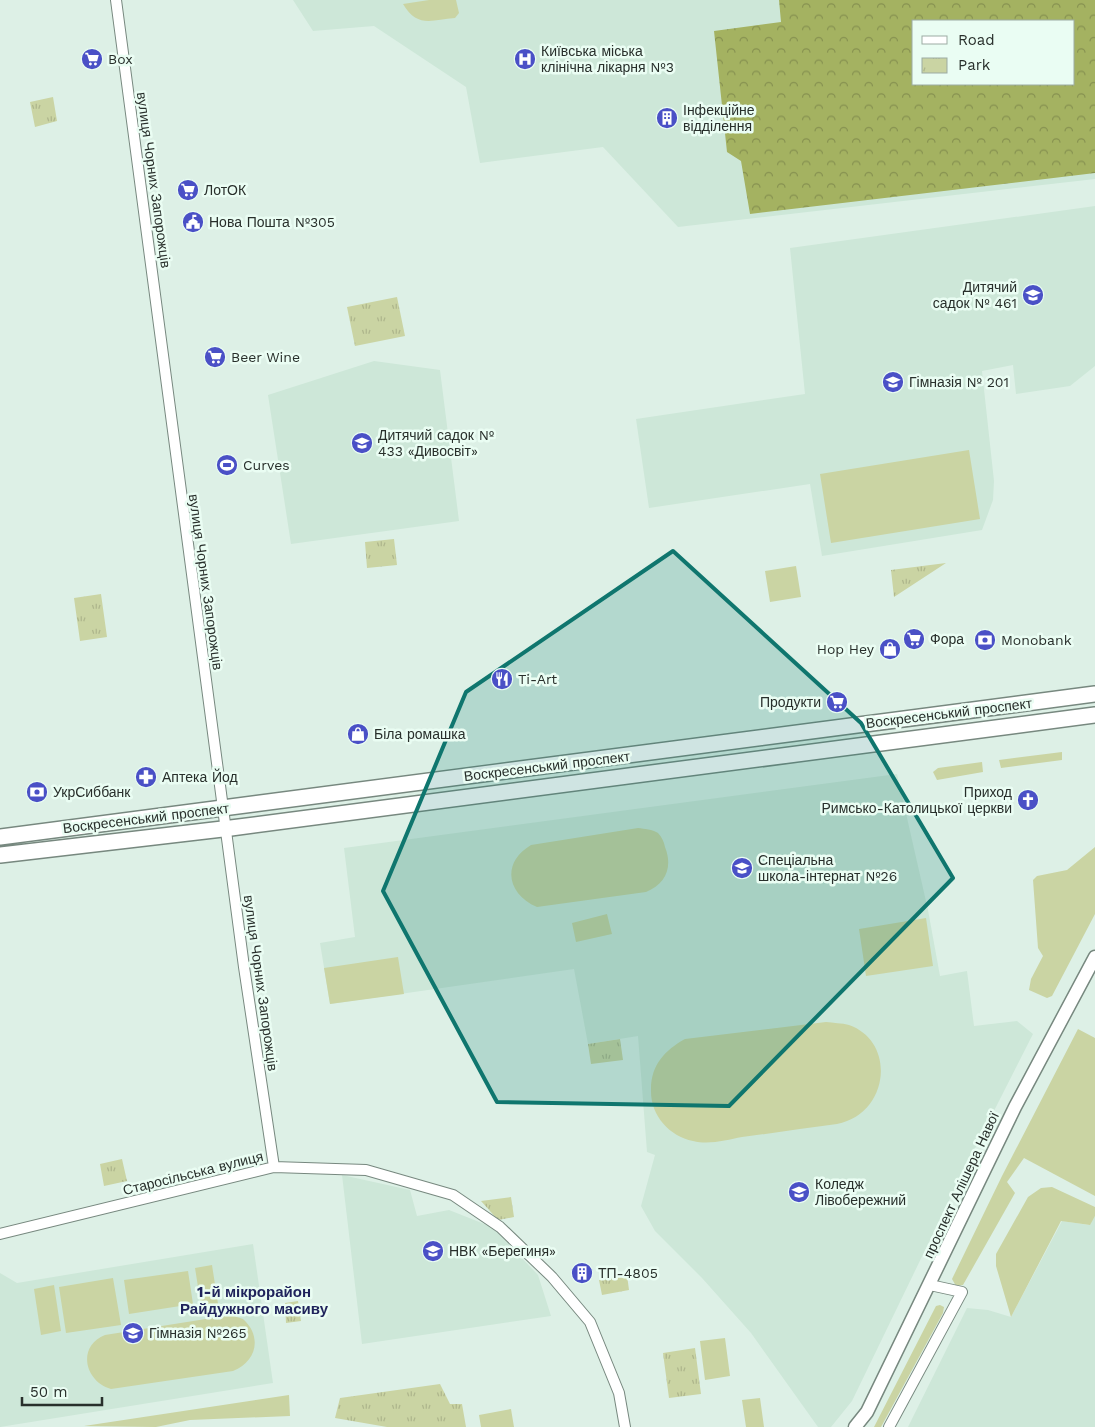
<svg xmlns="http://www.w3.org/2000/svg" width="1095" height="1427" viewBox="0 0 1095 1427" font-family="'Work Sans',sans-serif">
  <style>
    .built { fill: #cde7d8; fill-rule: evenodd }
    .grass { fill: #cad4a3 }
    .forest { fill: url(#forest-crowns); fill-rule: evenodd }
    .park { fill: url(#park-tufts) }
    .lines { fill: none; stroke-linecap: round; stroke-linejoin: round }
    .minor-casing { stroke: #77887f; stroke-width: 12 }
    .tertiary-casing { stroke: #77887f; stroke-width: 15 }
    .primary-casing { stroke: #77887f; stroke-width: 18 }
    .minor { stroke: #fff; stroke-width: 10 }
    .tertiary { stroke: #fff; stroke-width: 12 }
    .primary { stroke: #fff; stroke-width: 15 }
    .marked { fill: #0f766e; fill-opacity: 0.2; stroke: #0f766e; stroke-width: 4; stroke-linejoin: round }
    .labels { text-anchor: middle; stroke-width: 5; stroke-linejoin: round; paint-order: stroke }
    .poi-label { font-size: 14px; fill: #282f2b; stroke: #eafdf3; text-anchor: start }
    .street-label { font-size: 14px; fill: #282f2b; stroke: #eafdf3 }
    .neighbourhood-label { font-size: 15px; font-weight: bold; fill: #1f235b; stroke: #eafdf3 }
  </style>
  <defs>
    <pattern id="forest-crowns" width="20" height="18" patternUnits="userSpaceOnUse" patternTransform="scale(1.25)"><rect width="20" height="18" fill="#a4b261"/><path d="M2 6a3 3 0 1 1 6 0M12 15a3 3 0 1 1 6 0" fill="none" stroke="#869150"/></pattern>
    <pattern id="park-tufts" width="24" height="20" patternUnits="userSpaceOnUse" patternTransform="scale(1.25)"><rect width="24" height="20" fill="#cad4a3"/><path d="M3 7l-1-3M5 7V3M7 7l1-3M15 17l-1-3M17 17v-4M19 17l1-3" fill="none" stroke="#aeb68c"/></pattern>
  </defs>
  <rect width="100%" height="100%" fill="#ddf0e6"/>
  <path class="built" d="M293,0H1095V179L678,227L603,147L480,163L466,87L374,26L313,31ZM914,21H1074V84H914Z
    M1095,206V366L1070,386L1016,394L1013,365L982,371L994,481L993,500L982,530L822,556L810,484L649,508L636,419L805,394L790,248Z
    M374,361L440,370L459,521L291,544L268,395Z
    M897,774L928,910L940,976L967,971L974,1026L1017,1021L1033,1034L960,1178L852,1401L831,1427H818L751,1333L702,1278L655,1231L641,1206L655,1155L647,1152L638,1036L588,1044L574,969L330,1004L320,943L355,937L344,848Z
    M342,1175L410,1190L417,1216L449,1210L492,1227L538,1275L551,1316L362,1344Z
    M1095,1216V1427H908L967,1308L988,1310L1011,1317L1062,1221L1089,1225Z
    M253,1244L273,1383L0,1427V1273L17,1283Z"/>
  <path class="grass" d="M429,0H456L459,13L455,18C431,20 417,28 403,4Z
    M969,450L980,519L831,543L820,474Z
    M796,566L801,597L770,602L765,571Z
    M1062,752V760L1001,768L999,760Z
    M982,762L983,772L937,780L933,772L938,768Z
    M638,828C645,829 652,829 658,833C662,837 664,842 665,847C673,867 666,884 646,892L537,907C507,894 501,863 531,845Z
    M1095,847V914L1052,996L1047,998L1029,990L1031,979L1043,956L1038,948L1033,880L1037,876L1067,870Z
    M607,914L612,934L576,942L572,923Z
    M926,918L933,966L866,976L859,929Z
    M398,957L404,994L330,1004L324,968Z
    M826,1022C833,1023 842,1023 849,1025C897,1042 889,1114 837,1124C806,1128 774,1133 742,1137C727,1140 709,1145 693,1141C669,1136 650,1115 651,1089C651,1065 665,1050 685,1039Z
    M1078,1029L1095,1038V1196L1024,1158L1007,1182L1015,1193L963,1285L956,1286L952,1279L1002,1176Z
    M1052,1187L1095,1207V1216L1090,1225L1061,1221L1011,1317L996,1266V1254L1028,1197L1041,1188Z
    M212,1265L219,1310L202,1312L195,1268Z
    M188,1271L193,1304L129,1314L124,1280Z
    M113,1278L121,1325L66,1333L59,1287Z
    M54,1285L61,1331L41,1335L34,1289Z
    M940,1305L944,1307L943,1313L881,1427H874L936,1306Z
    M231,1315L243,1319C263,1337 256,1362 233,1371L111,1389C84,1381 77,1346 105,1335Z
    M725,1338L730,1376L705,1380L700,1341Z
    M289,1395L290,1416L190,1420L156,1427L84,1426Z
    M760,1398L764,1427H746L742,1400Z
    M511,1409L514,1427H481L479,1415Z"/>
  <path class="forest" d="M779,0H1095V173L750,214L741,161L727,152L714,31L781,22ZM914,21H1074V84H914Z"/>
  <path class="park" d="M53,97L57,121L35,127L30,102Z
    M397,297L405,336L355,346L347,307Z
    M394,539L397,565L367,568L365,542Z
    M946,563L894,597L891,570Z
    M101,594L107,637L80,641L74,598Z
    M620,1039L623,1060L591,1064L588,1044Z
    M122,1159L127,1181L104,1186L100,1164Z
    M511,1197L514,1217L498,1220L481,1201Z
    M627,1275L629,1290L602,1295L599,1280Z
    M298,1301L301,1321L286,1323L285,1303Z
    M695,1348L701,1394L669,1398L663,1353Z
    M440,1384L450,1404H462L466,1427H387L335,1418L340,1398Z"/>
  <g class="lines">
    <g class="minor-casing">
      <path id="minor" d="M116,0L244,967L274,1167
        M0,1234L274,1167L366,1170L453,1195L500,1227L552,1277L590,1322L619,1393L625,1427
        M889,1427L962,1292L930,1285"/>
    </g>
    <g class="tertiary-casing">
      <path id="tertiary" d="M855,1427L867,1412L1015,1107L1095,957"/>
    </g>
    <g class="primary-casing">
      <path id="primary" d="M0,837L1095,694
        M0,855L231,828L1095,715"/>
    </g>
    <use href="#minor" class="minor"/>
    <use href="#tertiary" class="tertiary"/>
    <use href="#primary" class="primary"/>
  </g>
  <path class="marked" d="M673,551L861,723L953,878L729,1106L497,1102L383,891L466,692Z"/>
  <defs>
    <g id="supermarket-disc" transform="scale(1.125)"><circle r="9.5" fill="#4a50c6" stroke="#eafdf3"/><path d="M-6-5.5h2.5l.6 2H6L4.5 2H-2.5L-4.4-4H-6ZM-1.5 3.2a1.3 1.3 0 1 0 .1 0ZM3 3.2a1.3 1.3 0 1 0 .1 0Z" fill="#fff"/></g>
    <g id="hospital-disc" transform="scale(1.125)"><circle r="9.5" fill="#4a50c6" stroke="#eafdf3"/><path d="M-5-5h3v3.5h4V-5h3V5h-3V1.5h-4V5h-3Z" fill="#fff"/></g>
    <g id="building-disc" transform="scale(1.125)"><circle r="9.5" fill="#4a50c6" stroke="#eafdf3"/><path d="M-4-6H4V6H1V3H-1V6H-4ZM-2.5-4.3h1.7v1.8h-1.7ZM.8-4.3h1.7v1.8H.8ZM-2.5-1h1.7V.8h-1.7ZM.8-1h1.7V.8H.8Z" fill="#fff"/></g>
    <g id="civic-disc" transform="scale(1.125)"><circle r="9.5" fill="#4a50c6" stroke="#eafdf3"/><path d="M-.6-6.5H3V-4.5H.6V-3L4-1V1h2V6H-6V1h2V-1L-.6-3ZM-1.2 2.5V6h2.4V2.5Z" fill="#fff"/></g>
    <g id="school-disc" transform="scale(1.125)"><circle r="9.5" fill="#4a50c6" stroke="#eafdf3"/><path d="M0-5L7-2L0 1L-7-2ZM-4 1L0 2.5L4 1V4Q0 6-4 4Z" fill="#fff"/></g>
    <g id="stadium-disc" transform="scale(1.125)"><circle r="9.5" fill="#4a50c6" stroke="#eafdf3"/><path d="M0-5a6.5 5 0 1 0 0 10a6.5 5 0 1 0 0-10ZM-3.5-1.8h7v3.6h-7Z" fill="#fff"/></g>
    <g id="bank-disc" transform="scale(1.125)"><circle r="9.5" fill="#4a50c6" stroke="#eafdf3"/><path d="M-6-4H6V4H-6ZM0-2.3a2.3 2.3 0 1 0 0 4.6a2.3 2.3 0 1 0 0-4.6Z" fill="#fff"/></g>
    <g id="shop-disc" transform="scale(1.125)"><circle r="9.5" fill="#4a50c6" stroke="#eafdf3"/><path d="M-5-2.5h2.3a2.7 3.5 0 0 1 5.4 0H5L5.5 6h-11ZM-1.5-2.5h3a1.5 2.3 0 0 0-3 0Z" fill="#fff"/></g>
    <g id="restaurant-disc" transform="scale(1.125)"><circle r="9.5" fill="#4a50c6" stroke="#eafdf3"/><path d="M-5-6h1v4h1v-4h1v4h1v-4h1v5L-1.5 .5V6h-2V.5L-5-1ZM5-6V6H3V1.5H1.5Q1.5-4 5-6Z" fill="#fff"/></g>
    <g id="pharmacy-disc" transform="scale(1.125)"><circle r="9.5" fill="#4a50c6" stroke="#eafdf3"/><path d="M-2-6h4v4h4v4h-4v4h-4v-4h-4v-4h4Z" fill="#fff"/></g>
    <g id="church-disc" transform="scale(1.125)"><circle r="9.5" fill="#4a50c6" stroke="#eafdf3"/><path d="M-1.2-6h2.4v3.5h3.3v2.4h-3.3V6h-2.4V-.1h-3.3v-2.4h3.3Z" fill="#fff"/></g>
    <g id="university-disc" transform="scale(1.125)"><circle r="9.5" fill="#4a50c6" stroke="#eafdf3"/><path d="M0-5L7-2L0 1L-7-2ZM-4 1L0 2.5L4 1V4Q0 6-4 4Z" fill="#fff"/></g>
  </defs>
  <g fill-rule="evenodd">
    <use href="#supermarket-disc" x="92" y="59"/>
    <use href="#hospital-disc" x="525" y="59"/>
    <use href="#building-disc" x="667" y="118"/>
    <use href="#supermarket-disc" x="188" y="190"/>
    <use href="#civic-disc" x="193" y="222"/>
    <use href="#school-disc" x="1033" y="295"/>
    <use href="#supermarket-disc" x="215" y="357"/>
    <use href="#school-disc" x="893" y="382"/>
    <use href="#school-disc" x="362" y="443"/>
    <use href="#stadium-disc" x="227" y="465"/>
    <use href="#supermarket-disc" x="914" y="639"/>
    <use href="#bank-disc" x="985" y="640"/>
    <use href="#shop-disc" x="890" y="649"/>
    <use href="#restaurant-disc" x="502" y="679"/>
    <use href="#supermarket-disc" x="837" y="702"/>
    <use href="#shop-disc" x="358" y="734"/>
    <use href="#pharmacy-disc" x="146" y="777"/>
    <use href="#bank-disc" x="37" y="792"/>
    <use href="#church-disc" x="1028" y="800"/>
    <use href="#school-disc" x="742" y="868"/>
    <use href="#university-disc" x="799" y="1192"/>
    <use href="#school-disc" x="433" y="1251"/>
    <use href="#building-disc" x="582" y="1273"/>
    <use href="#school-disc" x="133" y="1333"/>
  </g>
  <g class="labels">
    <g class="poi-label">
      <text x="541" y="56">Київська міська<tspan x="541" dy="16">клінічна лікарня №3</tspan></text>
      <text x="108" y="64">Box</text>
      <text x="683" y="115">Інфекційне<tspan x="683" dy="16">відділення</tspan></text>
      <text x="204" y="195">ЛотОК</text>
      <text x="209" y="227">Нова Пошта №305</text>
      <text x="1017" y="292" text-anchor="end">Дитячий<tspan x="1017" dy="16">садок № 461</tspan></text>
      <text x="231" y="362">Beer Wine</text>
      <text x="909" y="387">Гімназія № 201</text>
      <text x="378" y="440">Дитячий садок №<tspan x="378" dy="16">433 «Дивосвіт»</tspan></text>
      <text x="243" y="470">Curves</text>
      <text x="930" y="644">Фора</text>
      <text x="1001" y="645">Monobank</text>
      <text x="874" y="654" text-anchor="end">Hop Hey</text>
      <text x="518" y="684">Ti-Art</text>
      <text x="821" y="707" text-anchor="end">Продукти</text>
      <text x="374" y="739">Біла ромашка</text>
      <text x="162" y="782">Аптека Йод</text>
      <text x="53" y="797">УкрСиббанк</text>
      <text x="1012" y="797" text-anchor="end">Приход<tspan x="1012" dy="16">Римсько-Католицької церкви</tspan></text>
      <text x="758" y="865">Спеціальна<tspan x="758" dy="16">школа-інтернат №26</tspan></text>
      <text x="815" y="1189">Коледж<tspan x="815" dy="16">Лівобережний</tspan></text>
      <text x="449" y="1256">НВК «Берегиня»</text>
      <text x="598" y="1278">ТП-4805</text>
      <text x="149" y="1338">Гімназія №265</text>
    </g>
    <g class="street-label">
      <text transform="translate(154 180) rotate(82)" y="5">вулиця Чорних Запорожців</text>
      <text transform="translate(206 582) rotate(82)" y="5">вулиця Чорних Запорожців</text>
      <text transform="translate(949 713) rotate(-7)" y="5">Воскресенський проспект</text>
      <text transform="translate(547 766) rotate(-7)" y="5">Воскресенський проспект</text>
      <text transform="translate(146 818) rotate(-7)" y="5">Воскресенський проспект</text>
      <text transform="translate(261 983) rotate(82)" y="5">вулиця Чорних Запорожців</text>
      <text transform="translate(193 1173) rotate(-14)" y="5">Старосільська вулиця</text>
      <text transform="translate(961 1185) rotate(-65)" y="5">проспект Алішера Навої</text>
    </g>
    <g class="neighbourhood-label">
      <text x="254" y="1297">1-й мікрорайон<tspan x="254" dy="17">Райдужного масиву</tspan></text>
    </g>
  </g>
  <rect x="912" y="20" width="162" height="65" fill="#eafdf3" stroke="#9caba3"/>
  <rect x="922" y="36" width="25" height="8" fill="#ffffff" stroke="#9caba3"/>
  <text x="958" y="45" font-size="15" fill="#282f2b">Road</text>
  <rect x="922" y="58" width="25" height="15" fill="url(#park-tufts)" stroke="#9caba3"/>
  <text x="958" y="70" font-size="15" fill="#282f2b">Park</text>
  <path d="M22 1397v8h80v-8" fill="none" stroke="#282f2b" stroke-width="2.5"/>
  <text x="30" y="1397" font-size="15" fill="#282f2b" stroke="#eafdf3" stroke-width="4" paint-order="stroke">50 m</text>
</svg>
